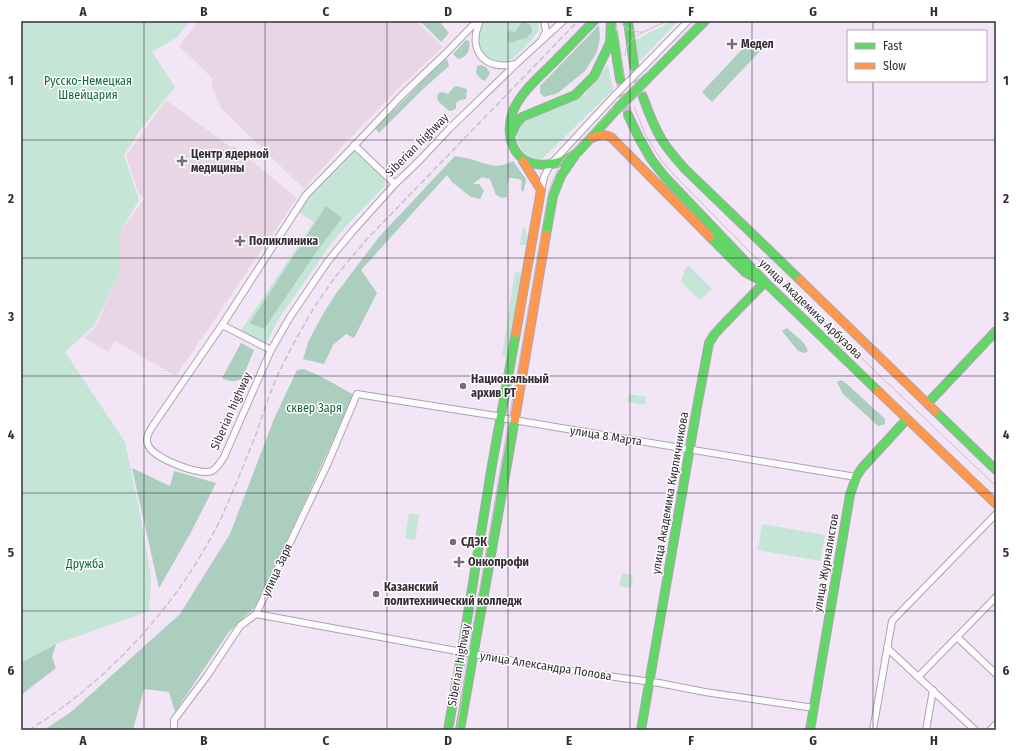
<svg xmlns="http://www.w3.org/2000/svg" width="1017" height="751" viewBox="0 0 1017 751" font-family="'Fira Sans Condensed',sans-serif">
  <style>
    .medical { fill: #e8d6e4 }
    .green { fill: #c5e5d6 }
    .forest { fill: #abcebe }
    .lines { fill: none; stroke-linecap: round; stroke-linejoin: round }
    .primary-tunnel { stroke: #ccc0d0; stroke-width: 9; stroke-dasharray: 9 4.5; stroke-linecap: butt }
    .street-casing { stroke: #ada3b0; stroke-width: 8 }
    .fast-casing { stroke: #ada3b0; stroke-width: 10 }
    .slow-casing { stroke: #ada3b0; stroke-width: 10 }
    .street { stroke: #fdfbfe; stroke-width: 6 }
    .fast { stroke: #63d668; stroke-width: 8 }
    .slow { stroke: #ff974d; stroke-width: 8 }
    .tram { stroke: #c6c2c7; stroke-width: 1 }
    .rail { stroke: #c6c2c7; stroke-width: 1.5; stroke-dasharray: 6 3; stroke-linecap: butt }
    .street-bridge-casing { stroke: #ada3b0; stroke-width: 8; stroke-linecap: butt }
    .fast-bridge-casing { stroke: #c6b9c2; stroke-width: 11; stroke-linecap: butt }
    .street-bridge { stroke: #fdfbfe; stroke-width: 6 }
    .fast-bridge { stroke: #63d668; stroke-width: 9 }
    .grid { fill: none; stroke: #352c38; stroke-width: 1; stroke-opacity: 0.55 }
    .poi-dot { fill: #776d7a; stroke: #fff; stroke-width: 1.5 }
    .labels { text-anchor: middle; stroke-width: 3; stroke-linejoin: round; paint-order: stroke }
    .poi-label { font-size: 12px; font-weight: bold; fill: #352c38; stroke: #fff; text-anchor: start }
    .park-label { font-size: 12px; fill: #0e673f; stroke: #fff }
    .street-label { font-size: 12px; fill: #352c38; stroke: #fff }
    .neatline { fill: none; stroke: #352c38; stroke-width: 1.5 }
    .grid-label { font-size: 13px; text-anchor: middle; font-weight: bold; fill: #352c38 }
  </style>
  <rect width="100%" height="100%" fill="#f2e5f6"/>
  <path class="medical" d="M199,21H416L443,47L398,89L348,140L304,189L221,108L211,84L213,82L212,78L179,46Z
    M166,100L232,148L234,146L297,198L176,376L115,341L108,352L84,338L95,328L119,274L120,232L145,198L139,194L126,156Z"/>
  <path class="green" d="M21,21H189L177,37L152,52L175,87L141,129L124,155L139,200L120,232L119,274L94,326L65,352L125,442L140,513L151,578L149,611L56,644L21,663Z
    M485,21H538L539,30C533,38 516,59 507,61C495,65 478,55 477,41C477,33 480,26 485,21Z
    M671,21H678L638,63L635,41C646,33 659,29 671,21Z
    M608,64L613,90L542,159H535L523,152L518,142L516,133L523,120L557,106L585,94L597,79Z
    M353,152H355L384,179L385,182V186L349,223L330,245L278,320L267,342L265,343L262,342L240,332L314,222L300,213L299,211L311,194L349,154Z
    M523,227L525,228L527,235V245H520Z
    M688,265L712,289L700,300L681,282L685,269Z
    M515,271L521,273L522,276L507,357L502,356Z
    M629,394L646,397L645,405L627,402Z
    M409,513L419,515L415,540L405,538Z
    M762,524L825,535L820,561L758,550Z
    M622,573L633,575L631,588L619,586Z"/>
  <path class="forest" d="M420,21H439L449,33L441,42Z
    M522,23H527L531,26L532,32L526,38L518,40L512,43L509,42L507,39V34L510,31L516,32L517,29Z
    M599,25L600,38L597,52L585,71L558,93L544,97L540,93V86Z
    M466,40L469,41C471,50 466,58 458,59L453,54Z
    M750,41L760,51L712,102L702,92Z
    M447,59L449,66L422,90L379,133L375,128L400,104L442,61Z
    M481,65L486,67L490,73L485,81L481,79L476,73L477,66Z
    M456,86L467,89L466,99L460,100L456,103V108L454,110L449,111L438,101L437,96L439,93L442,92L448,94L453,88Z
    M455,156C460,157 466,158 471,159C486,164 497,170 513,161L526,179L524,190L522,192L521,188L522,181L519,179L509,178L507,185V197L502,198L496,195L490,179L482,177L473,184H479L484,191L480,199L471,197L452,182L447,175L361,270L377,293L354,338L346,334L333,345L324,364L303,359L309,340L326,309L335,295L379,237Z
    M326,206L342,218L317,251L264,329L250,323Z
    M787,328L804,343L808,351L805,353L798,351L782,331Z
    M241,343L254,350L242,379C234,382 230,382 222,378Z
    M304,369L320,376L354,395L257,605L228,633L175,712L169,692L144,689L133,730H44L71,712L180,614L230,534L274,419L297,370Z
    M841,380L847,384L885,419V424L878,426L843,394L837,382Z
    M132,468L170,486L174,471L216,483L190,534L159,588Z
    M56,644L52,657L56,668L21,695V663Z"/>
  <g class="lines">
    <path class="primary-tunnel" d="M634,66L643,97
      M620,80L628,115"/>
    <g class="street-casing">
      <path id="street" d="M477,21L445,54L403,94L352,148L306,195L222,325L152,427C149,432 145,438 148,445C153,458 199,476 212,471C217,468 221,462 224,457L271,350L290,317L328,261L352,232L395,184L420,160L449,129L516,64L563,21
        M480,21C467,50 484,71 515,64
        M542,40L546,31L544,21
        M645,65L688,21
        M354,145L395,184
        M541,190L544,177L550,165L615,95
        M222,325L271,350
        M256,614L462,652L564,670L659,683L705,692L814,708
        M957,637L996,674
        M887,648L975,730
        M918,677L996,597
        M174,730V720L207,676L240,626L256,614L327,465L357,394L484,414L497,416L501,418L856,477
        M873,730L892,621L996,514
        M926,730L933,690
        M990,730L996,724"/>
    </g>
    <g class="fast-casing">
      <path id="fast" d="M594,21C580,35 567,49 554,62C539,77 521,92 513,111C510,119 509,127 510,135C515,172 556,171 579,151L618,108
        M628,21L634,66
        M613,34L620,79
        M648,78L705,21
        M643,97C648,111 654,127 662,140C668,150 677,160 685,169L800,280
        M628,115L639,138L651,159L665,177L765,282L878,391
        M512,133L516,124L522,117L575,95L594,76L610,43L611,21
        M546,235L553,196L561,176L576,154
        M710,237L745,272L758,279
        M928,403L996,331
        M935,411L996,470
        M448,730L460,663L492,465L516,333
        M460,730L515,419
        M641,730L697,407L709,343L714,335L722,326L765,282
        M810,730L850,495L856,477L862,468L907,419"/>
    </g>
    <g class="slow-casing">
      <path id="slow" d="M592,138C599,135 604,134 611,137L710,237
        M800,280L935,411
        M516,333L541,190L523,161
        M878,391L996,504
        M515,419L546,235"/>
    </g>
    <use href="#street" class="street"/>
    <use href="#fast" class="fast"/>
    <use href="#slow" class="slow"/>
    <path class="tram" d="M616,21L624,75
      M619,21C625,29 634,33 643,32
      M625,55C626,51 626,47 629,43C635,34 656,27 666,21
      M634,107L646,136L661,160L678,179L754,256L996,486
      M457,730L470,644L548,195C551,183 556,172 562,161L697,21"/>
    <path class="rail" d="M29,730C110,680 181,602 222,516C234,489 245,462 256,434C264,412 271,388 282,366C298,335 315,303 337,275C346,263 357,252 366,240L578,21"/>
    <g class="street-bridge-casing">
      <path id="street-bridge" d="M615,95L645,65"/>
    </g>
    <g class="fast-bridge-casing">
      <path id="fast-bridge" d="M618,108L648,78"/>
    </g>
    <use href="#street-bridge" class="street-bridge"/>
    <use href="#fast-bridge" class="fast-bridge"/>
  </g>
  <path class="grid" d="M144,21V730M265,21V730M387,21V730M508,21V730M630,21V730M752,21V730M873,21V31M873,81V730M21,140H996M21,258H996M21,376H996M21,493H996M21,611H996"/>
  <g class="poi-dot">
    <path d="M730 38h4v4h4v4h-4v4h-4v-4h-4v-4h4z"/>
    <path d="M180 155h4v4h4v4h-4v4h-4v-4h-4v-4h4z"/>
    <path d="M238 235h4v4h4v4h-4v4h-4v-4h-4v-4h4z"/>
    <circle cx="463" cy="386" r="4"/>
    <circle cx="453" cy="542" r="4"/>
    <path d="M457 556h4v4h4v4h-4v4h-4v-4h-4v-4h4z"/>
    <circle cx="376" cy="594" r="4"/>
  </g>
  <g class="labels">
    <g class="poi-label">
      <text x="741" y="48">Медел</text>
      <text x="191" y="158">Центр ядерной<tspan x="191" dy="14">медицины</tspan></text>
      <text x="249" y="245">Поликлиника</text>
      <text x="471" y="383">Национальный<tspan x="471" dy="14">архив РТ</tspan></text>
      <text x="461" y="546">СДЭК</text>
      <text x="468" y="566">Онкопрофи</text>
      <text x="384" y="591">Казанский<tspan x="384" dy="14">политехнический колледж</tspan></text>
    </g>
    <g class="park-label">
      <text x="88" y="85">Русско-Немецкая<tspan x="88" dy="14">Швейцария</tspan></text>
      <text x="314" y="412">сквер Заря</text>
      <text x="85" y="568">Дружба</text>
    </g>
    <g class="street-label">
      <text transform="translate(417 145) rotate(-45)" y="4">Siberian highway</text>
      <text transform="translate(811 309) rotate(44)" y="4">улица Академика Арбузова</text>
      <text transform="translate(231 411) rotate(-66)" y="4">Siberian highway</text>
      <text transform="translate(606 436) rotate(9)" y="4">улица 8 Марта</text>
      <text transform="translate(670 493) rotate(-80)" y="4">улица Академика Кирпичникова</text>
      <text transform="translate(826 563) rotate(-80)" y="4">улица Журналистов</text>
      <text transform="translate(277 570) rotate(-65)" y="4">улица Заря</text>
      <text transform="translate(459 665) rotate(-80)" y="4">Siberian highway</text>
      <text transform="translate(546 666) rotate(9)" y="4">улица Александра Попова</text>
    </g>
  </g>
  <rect width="1017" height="751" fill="none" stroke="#ffffff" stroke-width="44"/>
  <rect x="847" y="30" width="140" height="52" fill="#ffffff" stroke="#aeabaf"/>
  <rect x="855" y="43" width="20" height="6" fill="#63d668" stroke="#aeabaf"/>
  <text x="883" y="50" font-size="12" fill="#352c38">Fast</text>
  <rect x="855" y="63" width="20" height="6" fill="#ff974d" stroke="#aeabaf"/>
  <text x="883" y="70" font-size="12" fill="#352c38">Slow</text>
  <rect x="22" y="22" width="973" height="707" class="neatline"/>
  <g class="grid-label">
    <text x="83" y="16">A</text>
    <text x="204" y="16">B</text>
    <text x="326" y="16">C</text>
    <text x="448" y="16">D</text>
    <text x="569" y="16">E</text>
    <text x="691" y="16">F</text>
    <text x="813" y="16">G</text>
    <text x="934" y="16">H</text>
    <text x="11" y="85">1</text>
    <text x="1006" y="85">1</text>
    <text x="11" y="203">2</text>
    <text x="1006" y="203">2</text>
    <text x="11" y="321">3</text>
    <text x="1006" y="321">3</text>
    <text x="11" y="439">4</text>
    <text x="1006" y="439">4</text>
    <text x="11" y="557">5</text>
    <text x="1006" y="557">5</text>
    <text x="11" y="675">6</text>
    <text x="1006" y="675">6</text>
    <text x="83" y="745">A</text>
    <text x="204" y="745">B</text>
    <text x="326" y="745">C</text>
    <text x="448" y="745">D</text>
    <text x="569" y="745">E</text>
    <text x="691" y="745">F</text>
    <text x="813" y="745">G</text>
    <text x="934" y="745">H</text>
  </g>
</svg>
